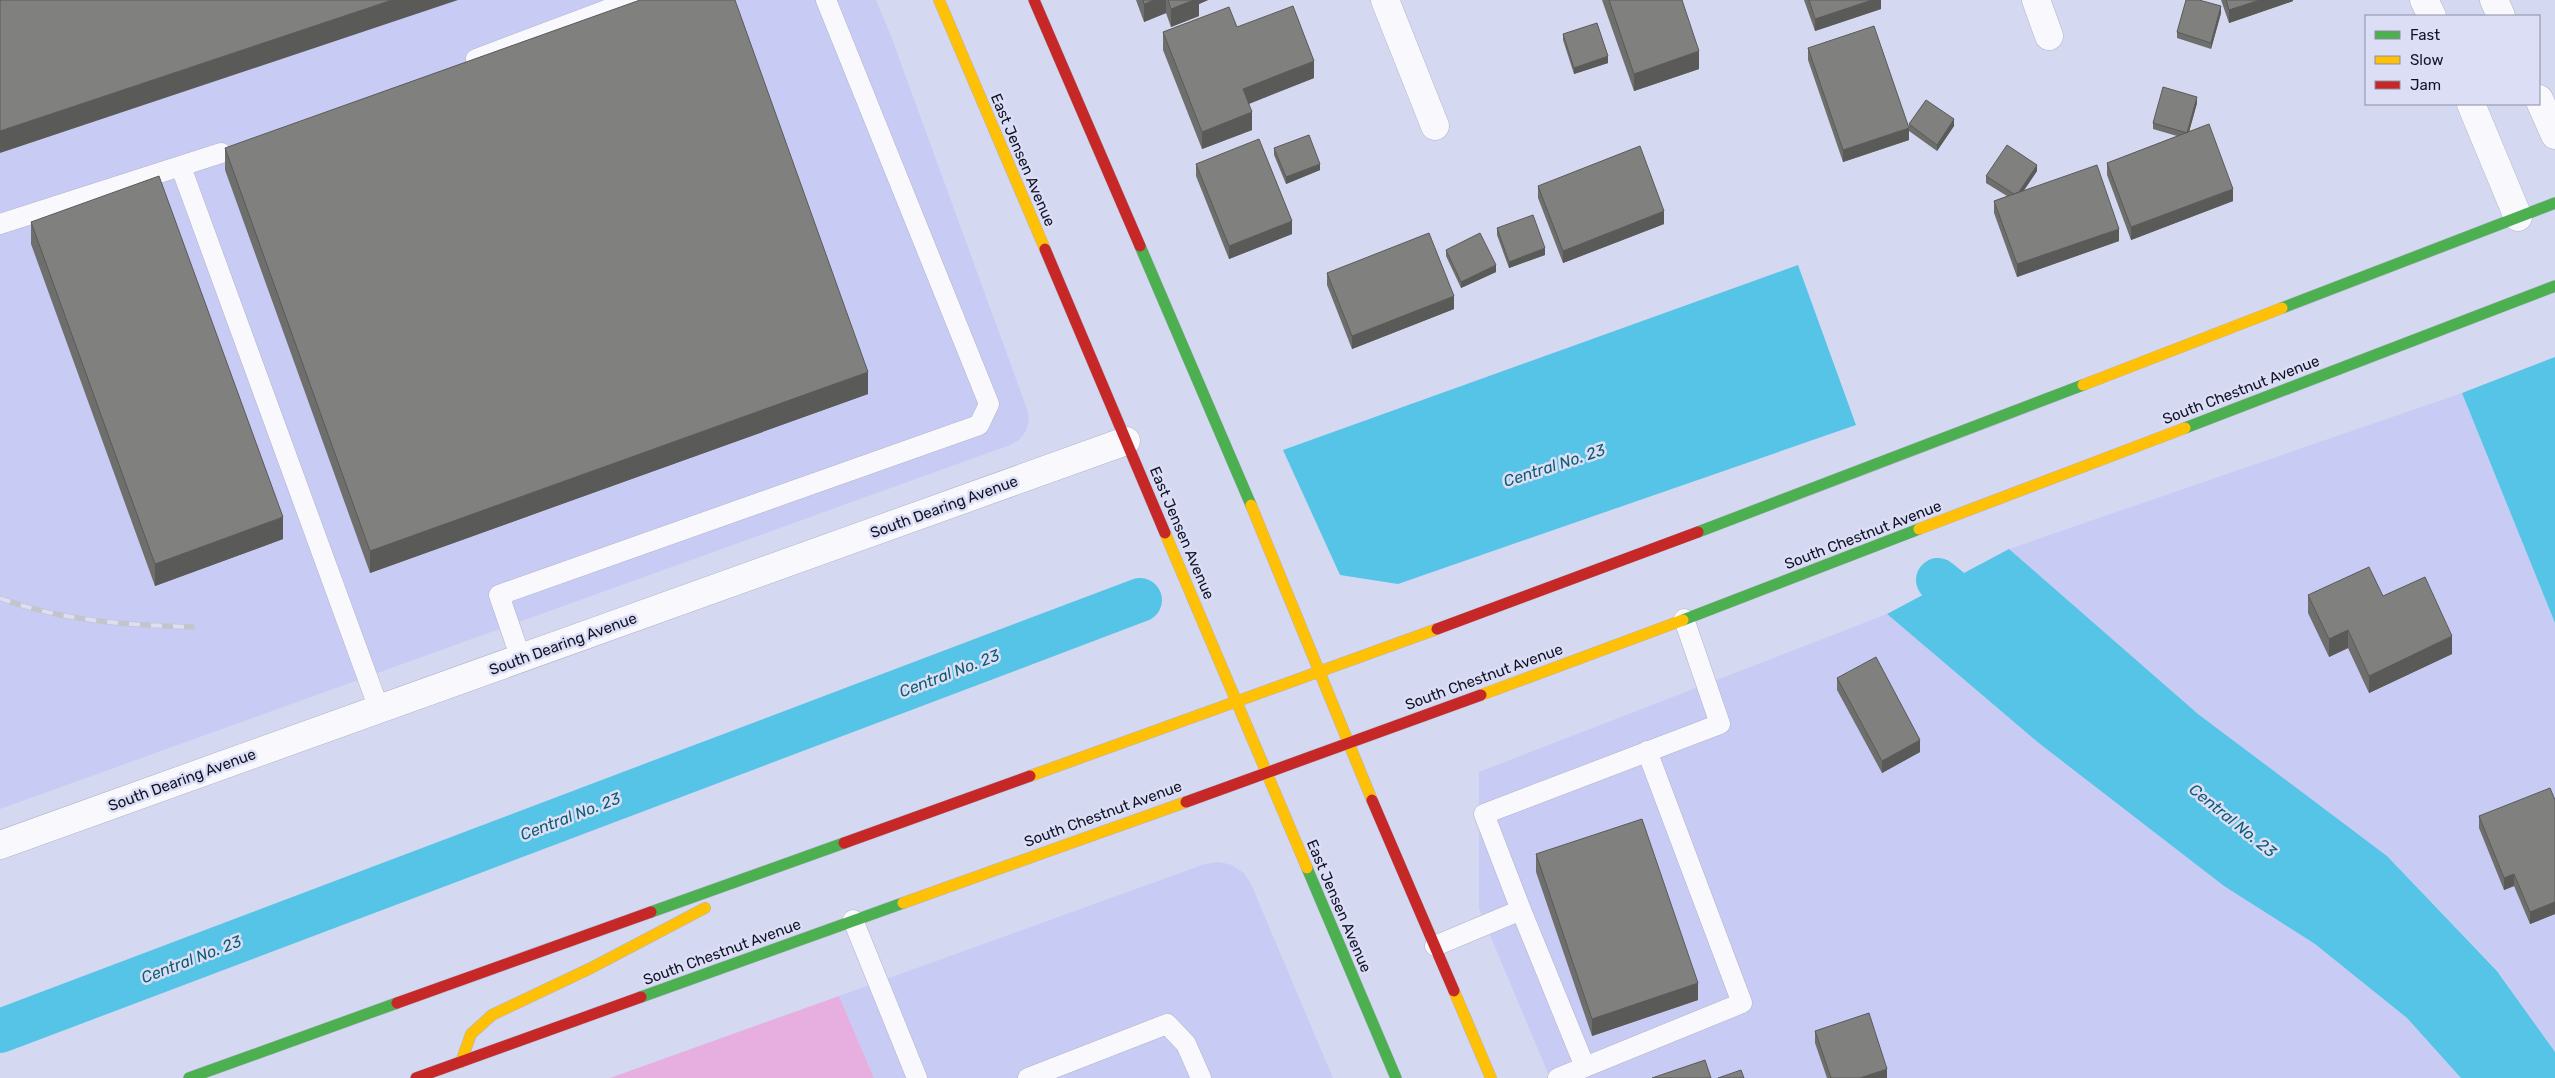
<svg xmlns="http://www.w3.org/2000/svg" width="2555" height="1078" viewBox="0 0 2555 1078" font-family="Rubik,sans-serif">
  <style>
    .built { fill: #c8ccf4 }
    .green { fill: #e6afe0 }
    .water { fill: #55c4e6 }
    .lines { fill: none; stroke-linecap: round; stroke-linejoin: round }
    .canal { stroke: #55c4e6; stroke-width: 44 }
    .lane-casing { stroke: #b1b3ca; stroke-width: 21 }
    .street-casing { stroke: #b1b3ca; stroke-width: 29 }
    .fast-casing { stroke: #b1b3ca; stroke-width: 12 }
    .slow-casing { stroke: #b1b3ca; stroke-width: 12 }
    .jam-casing { stroke: #b1b3ca; stroke-width: 12 }
    .lane { stroke: #f9f9fd; stroke-width: 20 }
    .street { stroke: #f9f9fd; stroke-width: 28 }
    .fast { stroke: #4caf50; stroke-width: 11 }
    .slow { stroke: #ffc107; stroke-width: 11 }
    .jam { stroke: #c62828; stroke-width: 11 }
    .rail-casing { stroke: #c4c4cc; stroke-width: 5.5 }
    .rail { stroke: #dbdef5; stroke-width: 4; stroke-dasharray: 11; stroke-linecap: butt }
    .wall { fill: #6e6e6d }
    .shaded-wall { fill: #5a5a59 }
    .building { fill: #80807f; stroke: #5a5a59 }
    .labels { text-anchor: middle; stroke-width: 5; stroke-linejoin: round; paint-order: stroke }
    .street-label { font-size: 15px; fill: #121327; stroke: #dbdef5 }
    .water-label { font-size: 16px; font-style: italic; fill: #0e5d71; stroke: #dbdef5 }
  </style>
  <rect width="100%" height="100%" fill="#d5d8f1"/>
  <path class="built" d="M0,0H876L891,36L1027,409L1029,420L1026,431L1019,440L1010,445L0,809Z
    M2462,393L2555,623V1052L2497,970L2387,856L2198,714L2009,549Z
    M1887,614L2040,744L2224,886L2315,944L2407,1018L2461,1078H1550L1479,909V772Z
    M1219,862L1232,865L1244,873L1251,884L1333,1078H874L839,996L1205,864Z"/>
  <path class="green" d="M839,996L874,1078H610Z"/>
  <path class="water" d="M1798,265L1856,425L1398,584L1340,575L1283,450Z
    M2555,357V623L2462,393Z
    M2009,549L2198,714L2387,856L2497,971L2555,1052V1078H2461L2407,1018L2315,944L2224,886L2040,744L1887,614Z"/>
  <g class="lines">
    <path class="canal" d="M1938,580L1990,622
      M0,1031L1140,600"/>
    <g class="lane-casing">
      <path id="lane" d="M476,59L633,0
        M181,167L379,709
        M0,224L221,153
        M521,659L499,595L979,425L989,404L826,0
        M1521,910L1585,1067L1742,1003L1647,751
        M853,920L917,1078
        M1435,946L1521,910L1484,814L1720,724L1684,619
        M1028,1078L1167,1024L1186,1044L1201,1078
        M1558,1078L1585,1067"/>
    </g>
    <g class="street-casing">
      <path id="street" d="M1385,0L1435,126
        M2036,0L2049,36
        M2424,0L2432,16
        M2494,0L2501,16
        M2539,99L2555,135
        M2471,104L2518,217
        M0,845L1126,441"/>
    </g>
    <g class="fast-casing">
      <path id="fast" d="M1140,246L1251,505
        M2282,308L2555,203
        M2185,428L2555,286
        M1698,532L2083,385
        M1683,620L1919,529
        M1307,868L1396,1078
        M651,912L844,843
        M641,997L903,903
        M189,1078L397,1003"/>
    </g>
    <g class="slow-casing">
      <path id="slow" d="M939,0L1045,249
        M2083,385L2282,308
        M1251,505L1372,800
        M1919,529L2185,428
        M1165,533L1307,868
        M1481,695L1683,620
        M1030,776L1437,629
        M903,903L1186,802
        M1454,991L1491,1078
        M461,1062L471,1034L492,1015L591,968L705,908"/>
    </g>
    <g class="jam-casing">
      <path id="jam" d="M1034,0L1140,246
        M1045,249L1165,533
        M1437,629L1698,532
        M1372,800L1454,991
        M1186,802L1481,695
        M844,843L1030,776
        M397,1003L651,912
        M416,1078L641,997"/>
    </g>
    <use href="#lane" class="lane"/>
    <use href="#street" class="street"/>
    <use href="#fast" class="fast"/>
    <use href="#slow" class="slow"/>
    <use href="#jam" class="jam"/>
    <g class="rail-casing">
      <path id="rail" d="M0,598C61,621 128,625 192,627"/>
    </g>
    <use href="#rail" class="rail"/>
  </g>
  <path class="wall" d="M1136,0H1208L1199,4V16L1171,27L1166,13L1144,22Z
    M1602,0H1682L1699,69L1634,91Z
    M1804,0H1881V9L1815,31Z
    M2221,0H2293V1L2229,23Z
    M2221,13L2211,49L2177,38V32Z
    M1237,27L1314,78L1249,104L1252,130L1202,149L1163,50V32Z
    M1563,34L1608,63L1574,74L1563,40Z
    M1808,48L1909,140L1843,162L1808,60Z
    M2197,103L2189,132L2233,201L2131,240L2107,175V163L2177,136L2153,129V123Z
    M1909,124L1954,126L1937,151L1909,131Z
    M225,148L868,394L370,573L225,170Z
    M1274,148L1320,170L1286,184L1274,155Z
    M1196,164L1292,234L1229,259L1196,176Z
    M2037,171L2024,190L2119,241L2017,277L1994,213V201L2007,196L1986,183V176Z
    M1538,186L1664,224L1563,263L1538,198Z
    M31,222L283,539L155,586L31,244Z
    M1497,228L1545,255L1509,268L1497,235Z
    M1446,250L1496,272L1461,288L1446,256Z
    M1327,273L1454,309L1352,349L1327,285Z
    M2308,595L2383,596L2452,654L2369,693L2348,648L2329,657L2308,613Z
    M1837,678L1920,752L1882,773L1837,690Z
    M2555,800V914L2530,924L2514,886L2504,890L2479,828V816Z
    M1536,854L1698,1000L1592,1036L1536,872Z
    M1815,1031L1887,1078H1827L1815,1043Z"/>
  <path class="shaded-wall" d="M392,0H458L0,153V131Z
    M1155,0H1166V13L1144,22V4Z
    M1194,0H1208L1199,4V16L1171,27V9Z
    M1872,0H1881V9L1815,31V19Z
    M2260,0H2293V1L2229,23V10Z
    M2221,6V13L2211,49V43Z
    M1699,51V69L1634,91V74Z
    M1608,56V63L1574,74V68Z
    M1314,61V78L1243,106V89Z
    M2197,97V103L2187,139V133Z
    M1252,112V130L1202,149V132Z
    M1954,119V126L1937,151V145Z
    M1909,128V140L1843,162V150Z
    M1320,164V170L1286,184V177Z
    M2037,165V171L2016,202V196Z
    M2233,189V201L2131,240V227Z
    M1664,211V224L1563,263V251Z
    M1292,221V234L1229,259V246Z
    M2119,229V241L2017,277V264Z
    M1545,248V255L1509,268V262Z
    M1496,265V272L1461,288V282Z
    M1454,296V309L1352,349V336Z
    M868,372V394L370,573V551Z
    M283,517V539L155,586V564Z
    M2348,630V648L2329,657V639Z
    M2452,636V654L2369,693V676Z
    M1920,740V752L1882,773V761Z
    M2514,874V886L2504,890V878Z
    M2555,902V914L2530,924V912Z
    M1698,983V1000L1592,1036V1019Z
    M1887,1069V1078H1860Z"/>
  <path class="building" d="M0,0H392L0,131Z
    M640,0H735L868,372L370,551L225,148Z
    M1143,0H1155L1144,4Z
    M1168,0H1194L1171,9Z
    M1609,0H1682L1699,51L1634,74Z
    M1809,0H1872L1815,19Z
    M2186,0H2199L2221,6L2211,43L2177,32Z
    M2226,0H2260L2229,10Z
    M1293,6L1314,61L1243,89L1252,112L1202,132L1163,32L1229,7L1237,27Z
    M1597,23L1608,56L1574,68L1563,34Z
    M1874,26L1909,128L1843,150L1808,48Z
    M2163,87L2197,97L2187,133L2153,123Z
    M1926,100L1954,119L1937,145L1909,124Z
    M2209,124L2233,189L2131,227L2107,163Z
    M1309,135L1320,164L1286,177L1274,148Z
    M1259,139L1292,221L1229,246L1196,164Z
    M2007,145L2037,165L2019,192L2014,194L1986,176Z
    M1640,146L1664,211L1563,251L1538,186Z
    M2097,165L2119,229L2017,264L1994,201Z
    M159,176L283,517L155,564L31,222Z
    M1533,215L1545,248L1509,262L1497,228Z
    M1429,233L1454,296L1352,336L1327,273Z
    M1480,233L1496,265L1461,282L1446,250Z
    M2369,567L2383,596L2425,577L2452,636L2369,676L2348,630L2329,639L2308,595Z
    M1876,657L1920,740L1882,761L1837,678Z
    M2550,788L2555,800V902L2530,912L2514,874L2504,878L2479,816Z
    M1642,819L1698,983L1592,1019L1536,854Z
    M1869,1013L1887,1069L1860,1078H1831L1815,1031Z
    M1705,1060L1711,1078H1652Z
    M1741,1070L1744,1078H1718Z"/>
  <g class="labels">
    <g class="street-label">
      <text transform="translate(1023 160) rotate(67)" y="5">East Jensen Avenue</text>
      <text transform="translate(2241 390) rotate(-21)" y="5">South Chestnut Avenue</text>
      <text transform="translate(944 507) rotate(-20)" y="5">South Dearing Avenue</text>
      <text transform="translate(1182 533) rotate(67)" y="5">East Jensen Avenue</text>
      <text transform="translate(1863 535) rotate(-21)" y="5">South Chestnut Avenue</text>
      <text transform="translate(563 644) rotate(-20)" y="5">South Dearing Avenue</text>
      <text transform="translate(1484 677) rotate(-20)" y="5">South Chestnut Avenue</text>
      <text transform="translate(182 780) rotate(-20)" y="5">South Dearing Avenue</text>
      <text transform="translate(1103 814) rotate(-20)" y="5">South Chestnut Avenue</text>
      <text transform="translate(1339 906) rotate(67)" y="5">East Jensen Avenue</text>
      <text transform="translate(722 952) rotate(-20)" y="5">South Chestnut Avenue</text>
    </g>
    <g class="water-label">
      <text transform="translate(1554 465) rotate(-18)" y="6">Central No. 23</text>
      <text transform="translate(949 673) rotate(-21)" y="6">Central No. 23</text>
      <text transform="translate(570 816) rotate(-21)" y="6">Central No. 23</text>
      <text transform="translate(2233 820) rotate(39)" y="6">Central No. 23</text>
      <text transform="translate(191 959) rotate(-21)" y="6">Central No. 23</text>
    </g>
  </g>
  <rect x="2365" y="15" width="175" height="90" fill="#dbdef5" stroke="#8b8da3"/>
  <rect x="2375" y="31" width="25" height="8" fill="#4caf50" stroke="#8b8da3"/>
  <text x="2410" y="40" font-size="15" fill="#121327">Fast</text>
  <rect x="2375" y="56" width="25" height="8" fill="#ffc107" stroke="#8b8da3"/>
  <text x="2410" y="65" font-size="15" fill="#121327">Slow</text>
  <rect x="2375" y="81" width="25" height="8" fill="#c62828" stroke="#8b8da3"/>
  <text x="2410" y="90" font-size="15" fill="#121327">Jam</text>
</svg>
